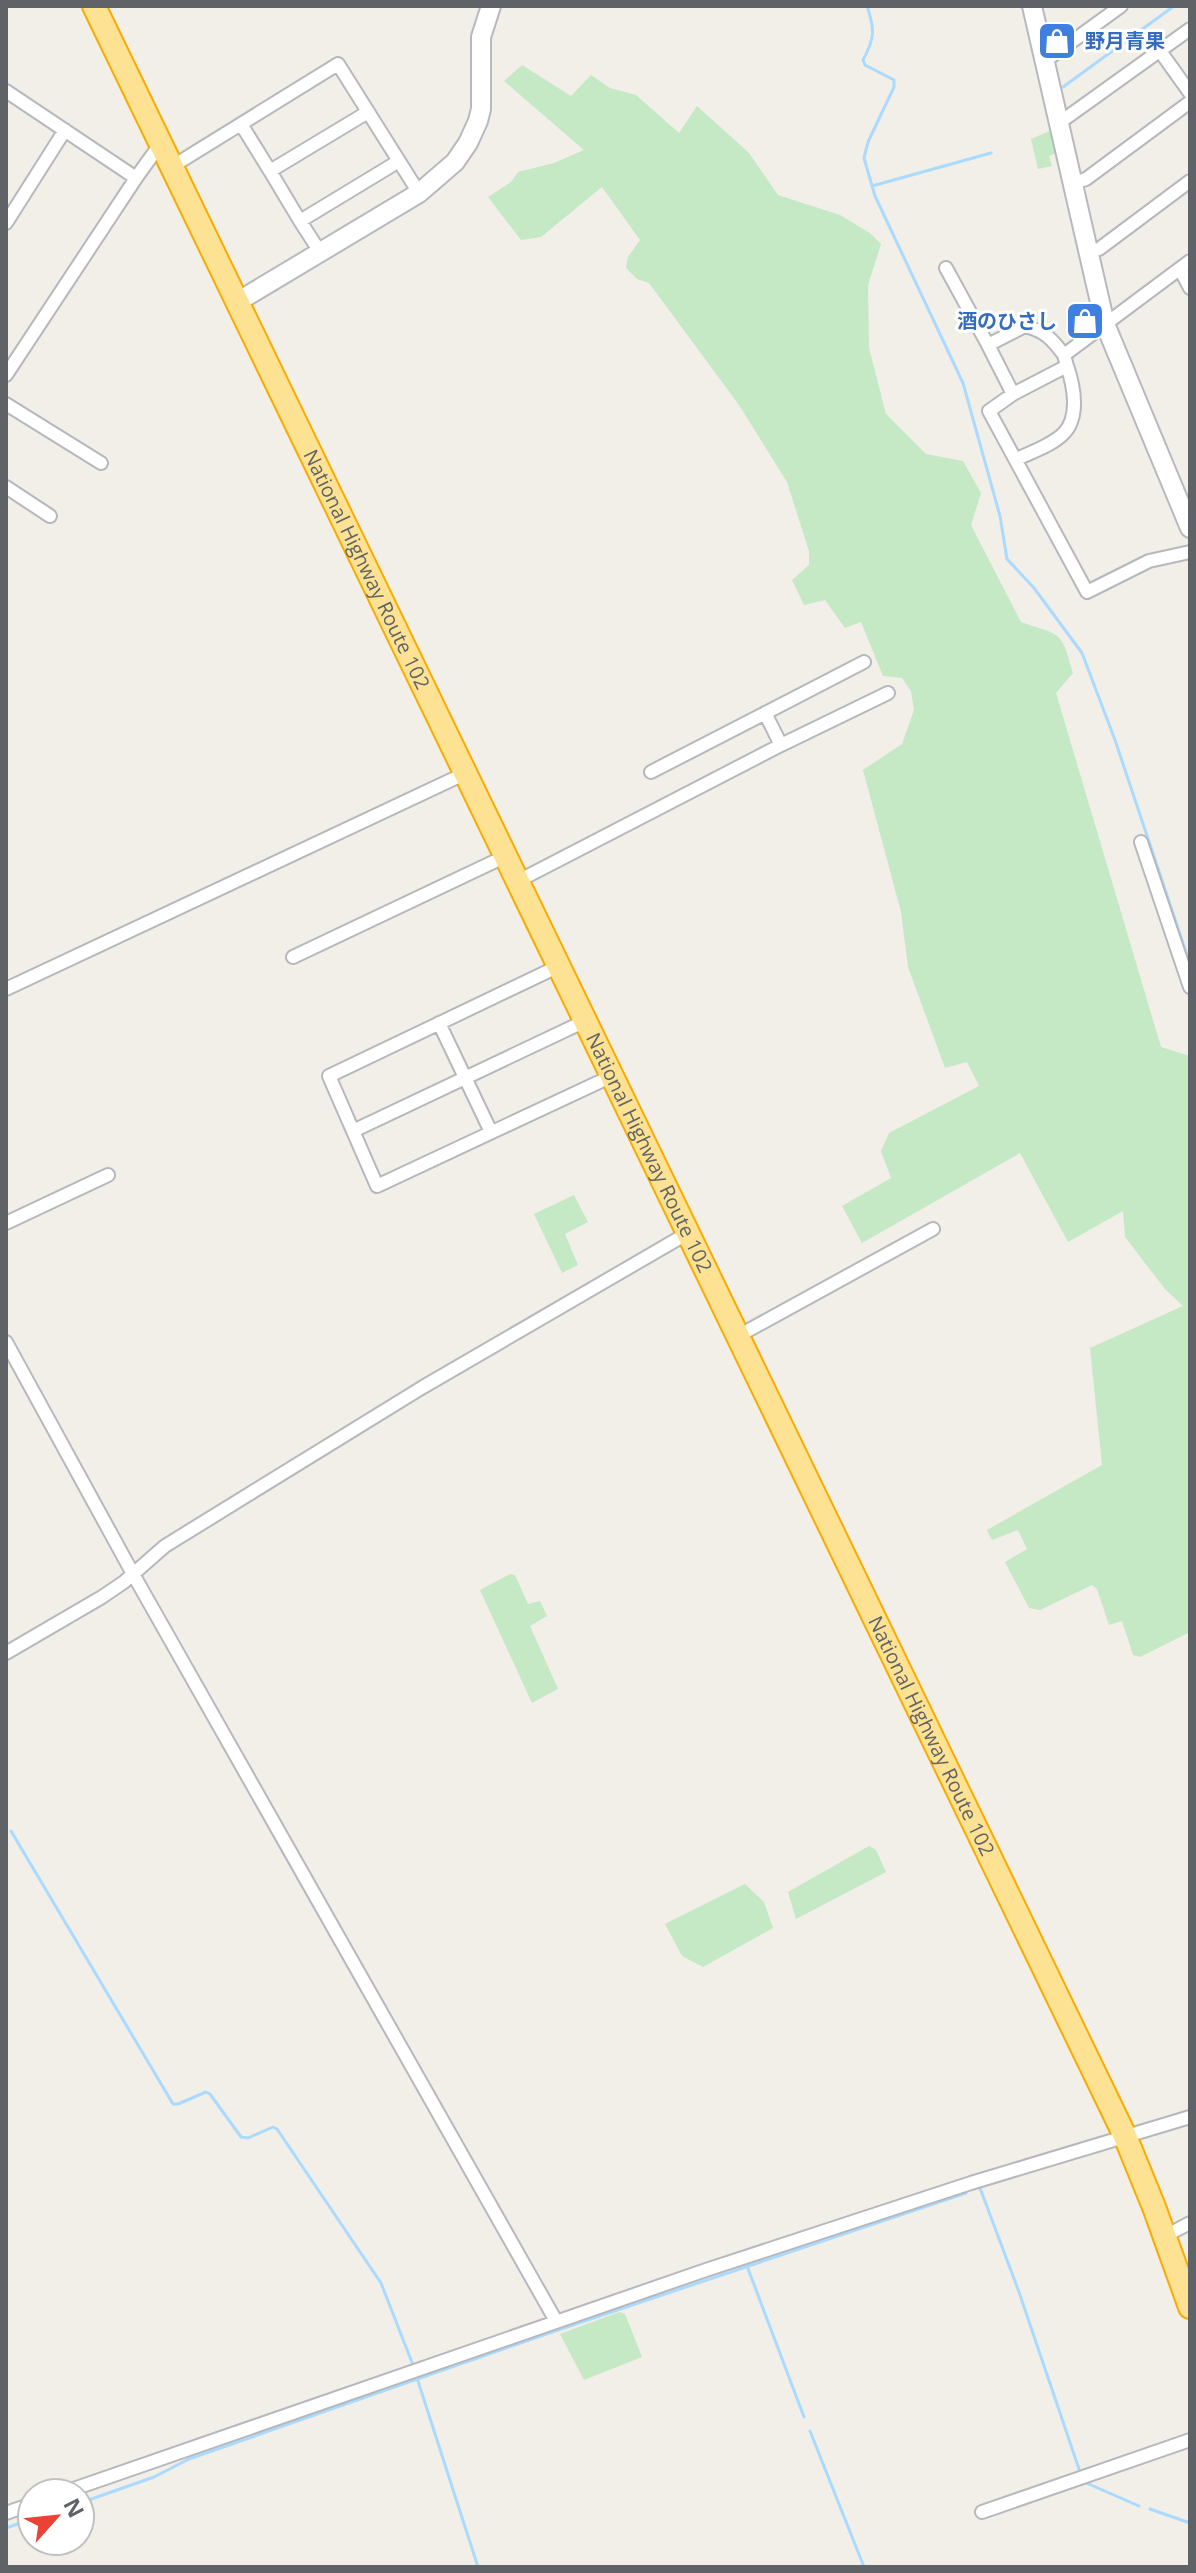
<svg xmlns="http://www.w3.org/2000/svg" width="1196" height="2573" viewBox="0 0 1196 2573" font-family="'Open Sans','Noto Sans JP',sans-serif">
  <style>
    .green { fill: #c5e8c5 }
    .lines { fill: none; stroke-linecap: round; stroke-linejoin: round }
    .stream { stroke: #aadaff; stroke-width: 3 }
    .street-casing { stroke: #b5b8bc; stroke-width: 16 }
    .secondary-casing { stroke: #b6babf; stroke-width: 22 }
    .highway-casing { stroke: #f9ab00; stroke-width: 26 }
    .street { stroke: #fff; stroke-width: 12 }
    .secondary { stroke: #fff; stroke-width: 18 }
    .highway { stroke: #fde293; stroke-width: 22 }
    .labels { text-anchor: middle; stroke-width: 6; stroke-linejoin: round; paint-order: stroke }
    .shop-label { font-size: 20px; font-weight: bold; fill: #366cbe; stroke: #fff; text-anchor: start }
    .street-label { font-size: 20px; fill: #5f6368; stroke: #fff }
  </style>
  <rect width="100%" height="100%" fill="#f1efe8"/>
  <path class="green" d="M522,65L571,96L591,75L610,88L636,95L679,133L697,106L749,153L778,195L840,215L870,233L881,244L868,285L869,348L886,414L926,454L963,461L981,493L971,525L1021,622C1062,636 1061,630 1073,673L1056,693L1161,1047L1190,1056V1632L1140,1657L1133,1655L1122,1621L1109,1625L1097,1589L1092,1585L1040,1610L1029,1608L1005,1562L1027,1549L1018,1530L992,1540L987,1530L1102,1465L1090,1348L1183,1306L1165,1289L1125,1237L1123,1211L1068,1242L1020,1153L862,1243L842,1206L891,1178L881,1151L889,1133L979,1086L967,1062L945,1068L908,967L901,912L863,770L902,744L914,710L911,691L902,678L883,676L861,622L845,628L825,600L804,605L792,580L809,565V551L787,482L739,405L649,283L637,279L626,268L628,257L640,240L602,187L541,237L521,240L488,197L511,182L518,172L554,163L584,150L504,81Z
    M1052,130L1056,153L1049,156L1052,166L1038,169L1031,139Z
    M574,1195L588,1222L565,1234L578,1265L562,1273L534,1214Z
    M510,1574L515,1575L528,1604L540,1601L547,1616L530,1626L558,1689L532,1703L480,1590Z
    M869,1846L876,1850L886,1872L796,1919L788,1892Z
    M745,1884L764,1902L773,1928L703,1967L682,1956L665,1924Z
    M619,2312L625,2314L642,2357L584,2380L560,2334Z"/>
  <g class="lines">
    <path class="stream" d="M867,6C875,30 875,38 863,60L865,65L894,80V87L868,142L864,158L875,196L963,383L1000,516L1007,559L1034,588L1082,653L1115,740L1190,964
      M1063,87L1174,6
      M872,186L991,153
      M11,1831L173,2104H178L206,2092L210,2094L241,2137L248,2138L273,2127L277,2129L381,2283L413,2365
      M980,2188L1019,2292L1081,2475
      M747,2266L804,2417
      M417,2378L478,2567
      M810,2431L864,2567
      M1084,2482L1139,2506
      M80,2503L154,2477L189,2459L552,2332L966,2193
      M1150,2509L1190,2523
      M6,2528L32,2519"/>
    <g class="street-casing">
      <path id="street" d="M1160,51L1190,93
        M1044,58L1052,56L1121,6
        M6,91L136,178L161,143
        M1060,120L1066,118L1190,29
        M241,124L270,171L368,112
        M173,166L338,64L419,193
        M270,171L300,221L399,161
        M1074,183L1086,179L1190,102
        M300,221L320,252
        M6,223L65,130
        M1087,252L1099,249L1190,181
        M1190,261L1064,355L1067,366L1013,394L989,411L1087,592L1149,561L1190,552
        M946,268L988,345
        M1180,269L1190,288
        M6,375L136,178
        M1013,394L988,345L1025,326C1045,331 1052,339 1064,355
        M6,404L101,463
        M1017,459C1031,452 1051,446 1063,434C1080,418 1074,386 1067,366
        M6,487L50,516
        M765,713L781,745
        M651,772L864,662
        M1141,842L1190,987
        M518,881L781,745L888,693
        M293,957L506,856
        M559,966L329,1076L377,1186L612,1076
        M6,989L466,773
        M439,1023L491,1132
        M353,1131L585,1021
        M6,1223L108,1175
        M738,1336L933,1229
        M6,1342L133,1574L556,2321
        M6,1653L102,1597L124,1582L165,1546L246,1496L423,1387L688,1233
        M1165,2236L1190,2223
        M62,2493L706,2270L971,2183L1190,2117
        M982,2512L1190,2440
        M6,2513L32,2504"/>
    </g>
    <g class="secondary-casing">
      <path id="secondary" d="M1032,6L1105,324L1190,528
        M237,302L419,193L455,162L468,143L478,121L481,109V37L491,6"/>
    </g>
    <g class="highway-casing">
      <g id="highway">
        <path id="s1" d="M94,6L1125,2136L1154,2207L1190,2307"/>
      </g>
    </g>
    <use href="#street" class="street"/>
    <use href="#secondary" class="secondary"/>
    <use href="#highway" class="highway"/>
  </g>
  <defs>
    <g id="shop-square" transform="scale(2)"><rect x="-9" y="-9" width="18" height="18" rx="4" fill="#3f7fe0" stroke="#fff"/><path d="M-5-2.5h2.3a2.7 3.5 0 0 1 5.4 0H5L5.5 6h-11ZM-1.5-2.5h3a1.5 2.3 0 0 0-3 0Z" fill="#fff"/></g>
  </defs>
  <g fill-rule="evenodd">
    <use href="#shop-square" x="1057" y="41"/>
    <use href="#shop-square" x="1085" y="321"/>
  </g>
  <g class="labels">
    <g class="shop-label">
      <text x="1085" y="48">野月青果</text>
      <text x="1057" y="328" text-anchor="end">酒のひさし</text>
    </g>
    <g class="street-label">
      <text dy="7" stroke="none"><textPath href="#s1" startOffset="626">National Highway Route 102</textPath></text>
      <text dy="7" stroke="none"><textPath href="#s1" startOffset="1274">National Highway Route 102</textPath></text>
      <text dy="7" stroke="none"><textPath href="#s1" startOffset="1922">National Highway Route 102</textPath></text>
    </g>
  </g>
  <rect width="1196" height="2573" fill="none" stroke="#5f6368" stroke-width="16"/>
  <g transform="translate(56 2517) rotate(63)"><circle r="38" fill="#ffffff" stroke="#bfc1c3" stroke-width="2"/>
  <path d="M0-6L14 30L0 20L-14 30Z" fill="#ea4335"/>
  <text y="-12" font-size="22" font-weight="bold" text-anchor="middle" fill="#5f6368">N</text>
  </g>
</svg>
